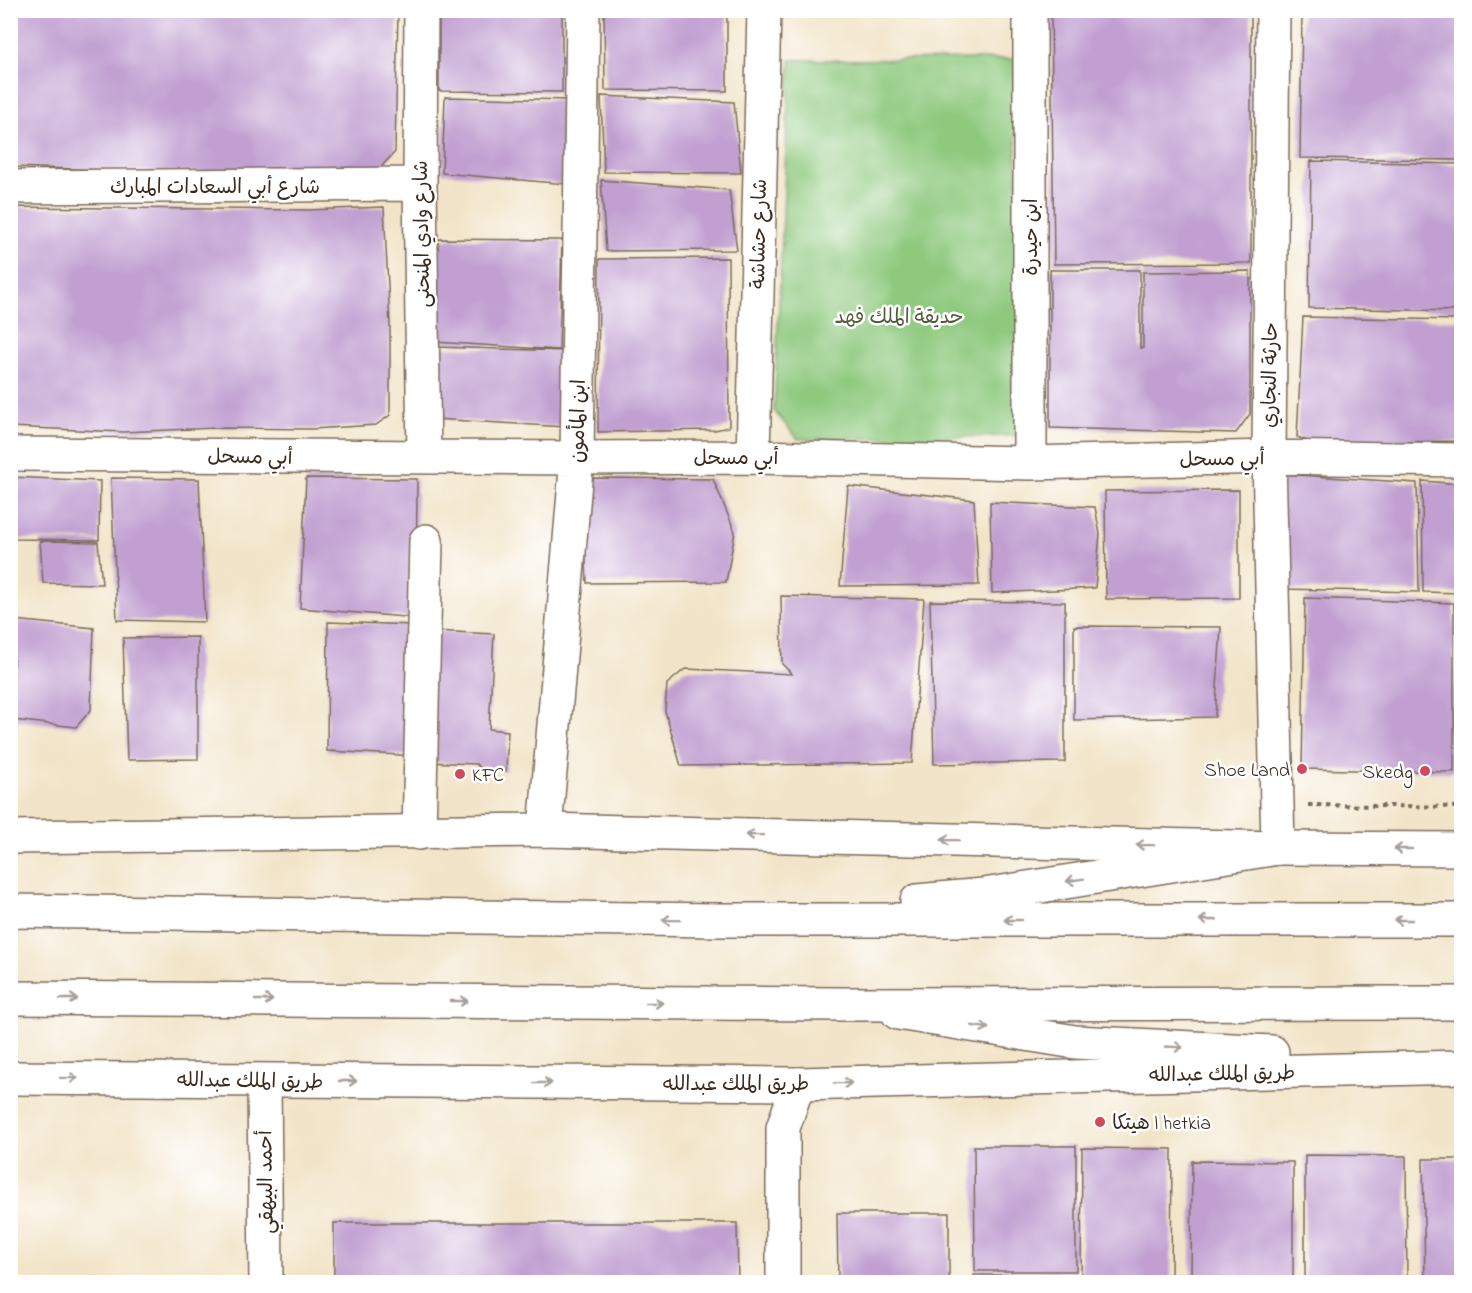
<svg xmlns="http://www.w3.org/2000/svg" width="1472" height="1293" viewBox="0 0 1472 1293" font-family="'Indie Flower','Playpen Sans Arabic',sans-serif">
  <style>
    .green { fill: #8ec97e; stroke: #647a4e; stroke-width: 1.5 }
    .building { fill: #c1a0d1 }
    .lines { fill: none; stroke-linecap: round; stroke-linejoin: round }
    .minor-casing { stroke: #7b6b5a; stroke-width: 36 }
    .major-casing { stroke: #7b6b5a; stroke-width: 36 }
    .highway-casing { stroke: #7b6b5a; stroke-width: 36 }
    .path { stroke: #7b6b5a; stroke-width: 4; stroke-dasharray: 4.5 4.5; stroke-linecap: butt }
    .minor { stroke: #fff; stroke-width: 33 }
    .major { stroke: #fff; stroke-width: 33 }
    .highway { stroke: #fff; stroke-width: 33 }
    .oneway { stroke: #a79f9a }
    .poi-dot { fill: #d1495b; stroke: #fff; stroke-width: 2 }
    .labels { text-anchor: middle; stroke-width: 5; stroke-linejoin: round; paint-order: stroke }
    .street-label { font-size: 20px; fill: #3b2a1e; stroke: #fff }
    .park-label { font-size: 20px; fill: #545a3b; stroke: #fff }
    .poi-label { font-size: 20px; fill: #3b2a1e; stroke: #fff; text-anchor: end }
  </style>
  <rect width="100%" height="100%" fill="#fff"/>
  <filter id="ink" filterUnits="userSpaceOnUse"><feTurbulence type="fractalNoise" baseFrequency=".0167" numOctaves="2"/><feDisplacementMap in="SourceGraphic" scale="12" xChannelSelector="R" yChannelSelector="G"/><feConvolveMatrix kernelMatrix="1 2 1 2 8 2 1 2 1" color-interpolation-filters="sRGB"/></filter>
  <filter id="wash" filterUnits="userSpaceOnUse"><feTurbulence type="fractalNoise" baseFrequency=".008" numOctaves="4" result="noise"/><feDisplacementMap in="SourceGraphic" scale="24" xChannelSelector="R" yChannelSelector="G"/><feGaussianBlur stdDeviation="1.35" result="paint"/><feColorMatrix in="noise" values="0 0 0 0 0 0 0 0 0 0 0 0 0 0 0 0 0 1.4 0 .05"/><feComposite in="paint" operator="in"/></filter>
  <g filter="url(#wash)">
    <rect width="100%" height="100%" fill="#f2e4c8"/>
    <path class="green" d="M1015,59L1021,436L798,439L774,411L790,60Z"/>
    <g id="blocks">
      <path class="building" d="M10,10H398L395,152L381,167L358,173L302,176L10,167Z
        M439,10H562V92L439,91Z
        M604,10H727V91L605,90Z
        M1051,10H1251V263L1054,264Z
        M1302,10H1461V160L1300,158Z
        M601,96L734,102L741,173L604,172Z
        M445,97L569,100L566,184L442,173Z
        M1311,161L1461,164V311L1309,308Z
        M601,180L729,190L737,250L606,251Z
        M10,207L308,210L384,207L390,325V415L376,425L312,429L215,428L123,432L10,427Z
        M437,239L562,240L559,350L434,342Z
        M728,258L729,427L715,430L598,432L599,259Z
        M1050,270H1140V348H1143V272L1250,271V414L1236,433L1050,428Z
        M1303,317L1461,320V441L1314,443L1297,437Z
        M437,347L565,351V427L435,419Z
        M1282,474L1417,483L1419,592L1282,589Z
        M10,477L100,481L99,540L10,539Z
        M111,478L199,479L205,622L117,620Z
        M306,478L417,479L416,618L300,608Z
        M594,478L713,479L735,532L726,582L587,583L583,495Z
        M1422,481L1461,484V593L1423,592Z
        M848,486L974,500L979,585L840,586Z
        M1239,490V598L1106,599L1105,491Z
        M990,502L1095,507L1100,534L1095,588L992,593Z
        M40,541L98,542L102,584L43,583Z
        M781,596L924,599L912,763L681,766L665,711L667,684L685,669L792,674L782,664Z
        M1305,598L1454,603V772L1302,769Z
        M930,601L1065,602V762L934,764Z
        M1458,601L1461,602V665H1460Z
        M14,620L94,628L91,710L76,727L13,720Z
        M328,622L415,625L417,756L327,751Z
        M1074,626L1221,627L1215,717L1074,720Z
        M432,631L494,634L489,729L508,731L506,771L482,770L476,764L427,762Z
        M198,637V759L127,760L123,638Z
        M974,1146H1076V1271H975Z
        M1082,1148L1172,1149L1171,1282H1081Z
        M1305,1155L1406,1156L1407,1282H1305Z
        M1423,1159H1461V1282H1425Z
        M1192,1161L1293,1162V1282H1191Z
        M837,1213H949V1282H838Z
        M334,1223H737L738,1282H334Z
        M974,1275H1075V1282H974Z"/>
    </g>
  </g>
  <g filter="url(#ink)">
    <use href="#blocks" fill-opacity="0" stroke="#7b6b5a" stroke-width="1.5"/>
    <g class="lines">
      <g class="minor-casing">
        <path id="minor" d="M421,10L420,184L424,457
          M1030,10V463
          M1273,10L1269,457L1278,848
          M10,187L420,184
          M10,454L577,458L753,457L1030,463L1269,457L1462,460
          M753,457L764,10
          M545,830L577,458L583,10
          M419,833L426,541
          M264,1081L266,1282
          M783,1282V1128L798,1084"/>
      </g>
      <g class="major-casing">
        <path id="major" d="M10,837L545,830L1278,848L1462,849
          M898,1013L1075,1042L1272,1052
          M10,1078L798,1084L1462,1067"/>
      </g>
      <g class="highway-casing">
        <path id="highway" d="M917,901L984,895L1278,848
          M10,911L717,920H1462
          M10,998L840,1004L1462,1003"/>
      </g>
      <path class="path" d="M1308,805L1462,807"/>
      <use href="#minor" class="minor"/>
      <use href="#major" class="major"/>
      <use href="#highway" class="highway"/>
    </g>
    <defs><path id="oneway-shaft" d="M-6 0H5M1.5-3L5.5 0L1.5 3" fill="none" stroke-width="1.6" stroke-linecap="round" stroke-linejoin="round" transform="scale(1.5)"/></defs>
    <g class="oneway">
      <use href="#oneway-shaft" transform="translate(755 835) rotate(-179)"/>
      <use href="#oneway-shaft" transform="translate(950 840) rotate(-179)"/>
      <use href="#oneway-shaft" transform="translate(1145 845) rotate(-179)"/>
      <use href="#oneway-shaft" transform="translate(1403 849) rotate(-180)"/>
      <use href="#oneway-shaft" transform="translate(1075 880) rotate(171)"/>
      <use href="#oneway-shaft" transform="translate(671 920) rotate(-179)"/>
      <use href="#oneway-shaft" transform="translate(1013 920) rotate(180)"/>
      <use href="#oneway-shaft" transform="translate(1208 920) rotate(180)"/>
      <use href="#oneway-shaft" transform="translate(1403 920) rotate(180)"/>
      <use href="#oneway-shaft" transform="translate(69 999)"/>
      <use href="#oneway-shaft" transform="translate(264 1000)"/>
      <use href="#oneway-shaft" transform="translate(459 1001)"/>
      <use href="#oneway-shaft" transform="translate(654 1003)"/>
      <use href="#oneway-shaft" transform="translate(980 1027) rotate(9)"/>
      <use href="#oneway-shaft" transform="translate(1174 1047) rotate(3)"/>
      <use href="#oneway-shaft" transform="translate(69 1078) rotate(1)"/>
      <use href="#oneway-shaft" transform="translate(348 1081)"/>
      <use href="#oneway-shaft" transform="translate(543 1083)"/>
      <use href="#oneway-shaft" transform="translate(843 1083) rotate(-1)"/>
    </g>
  </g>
  <g class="poi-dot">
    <circle cx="1302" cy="769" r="6"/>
    <circle cx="1425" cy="771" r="6"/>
    <circle cx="460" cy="774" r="6"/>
    <circle cx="1100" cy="1122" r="6"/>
  </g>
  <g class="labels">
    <g class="street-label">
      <text x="215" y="193">شارع أبي السعادات المبارك</text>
      <text transform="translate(421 234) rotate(-91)" y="7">شارع وادي المنحنى</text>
      <text transform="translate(758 234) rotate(-89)" y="7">شارع حشاشة</text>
      <text transform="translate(1030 237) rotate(-90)" y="7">ابن حيدرة</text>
      <text transform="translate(1269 375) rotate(-89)" y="7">حارثة النجاري</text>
      <text transform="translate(577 421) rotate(-89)" y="7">ابن المأمون</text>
      <text transform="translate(250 456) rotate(1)" y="7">أبي مسحل</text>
      <text x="736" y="464">أبي مسحل</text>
      <text transform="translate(1222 458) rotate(-1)" y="7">أبي مسحل</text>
      <text transform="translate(1222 1073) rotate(-1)" y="7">طريق الملك عبدالله</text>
      <text transform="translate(250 1080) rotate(1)" y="7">طريق الملك عبدالله</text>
      <text x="736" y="1090">طريق الملك عبدالله</text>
      <text transform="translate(265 1182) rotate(-91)" y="7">أحمد البيهقي</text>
    </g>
    <g class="park-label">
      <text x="899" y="323">حديقة الملك فهد</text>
    </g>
    <g class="poi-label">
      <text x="1290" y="776">Shoe Land</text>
      <text x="1413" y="778">Skedg</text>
      <text x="472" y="781" text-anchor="start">KFC</text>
      <text x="1112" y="1129" text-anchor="start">هيتكا | hetkia</text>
    </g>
  </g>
  <rect width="1472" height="1293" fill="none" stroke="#fff" stroke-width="36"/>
</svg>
